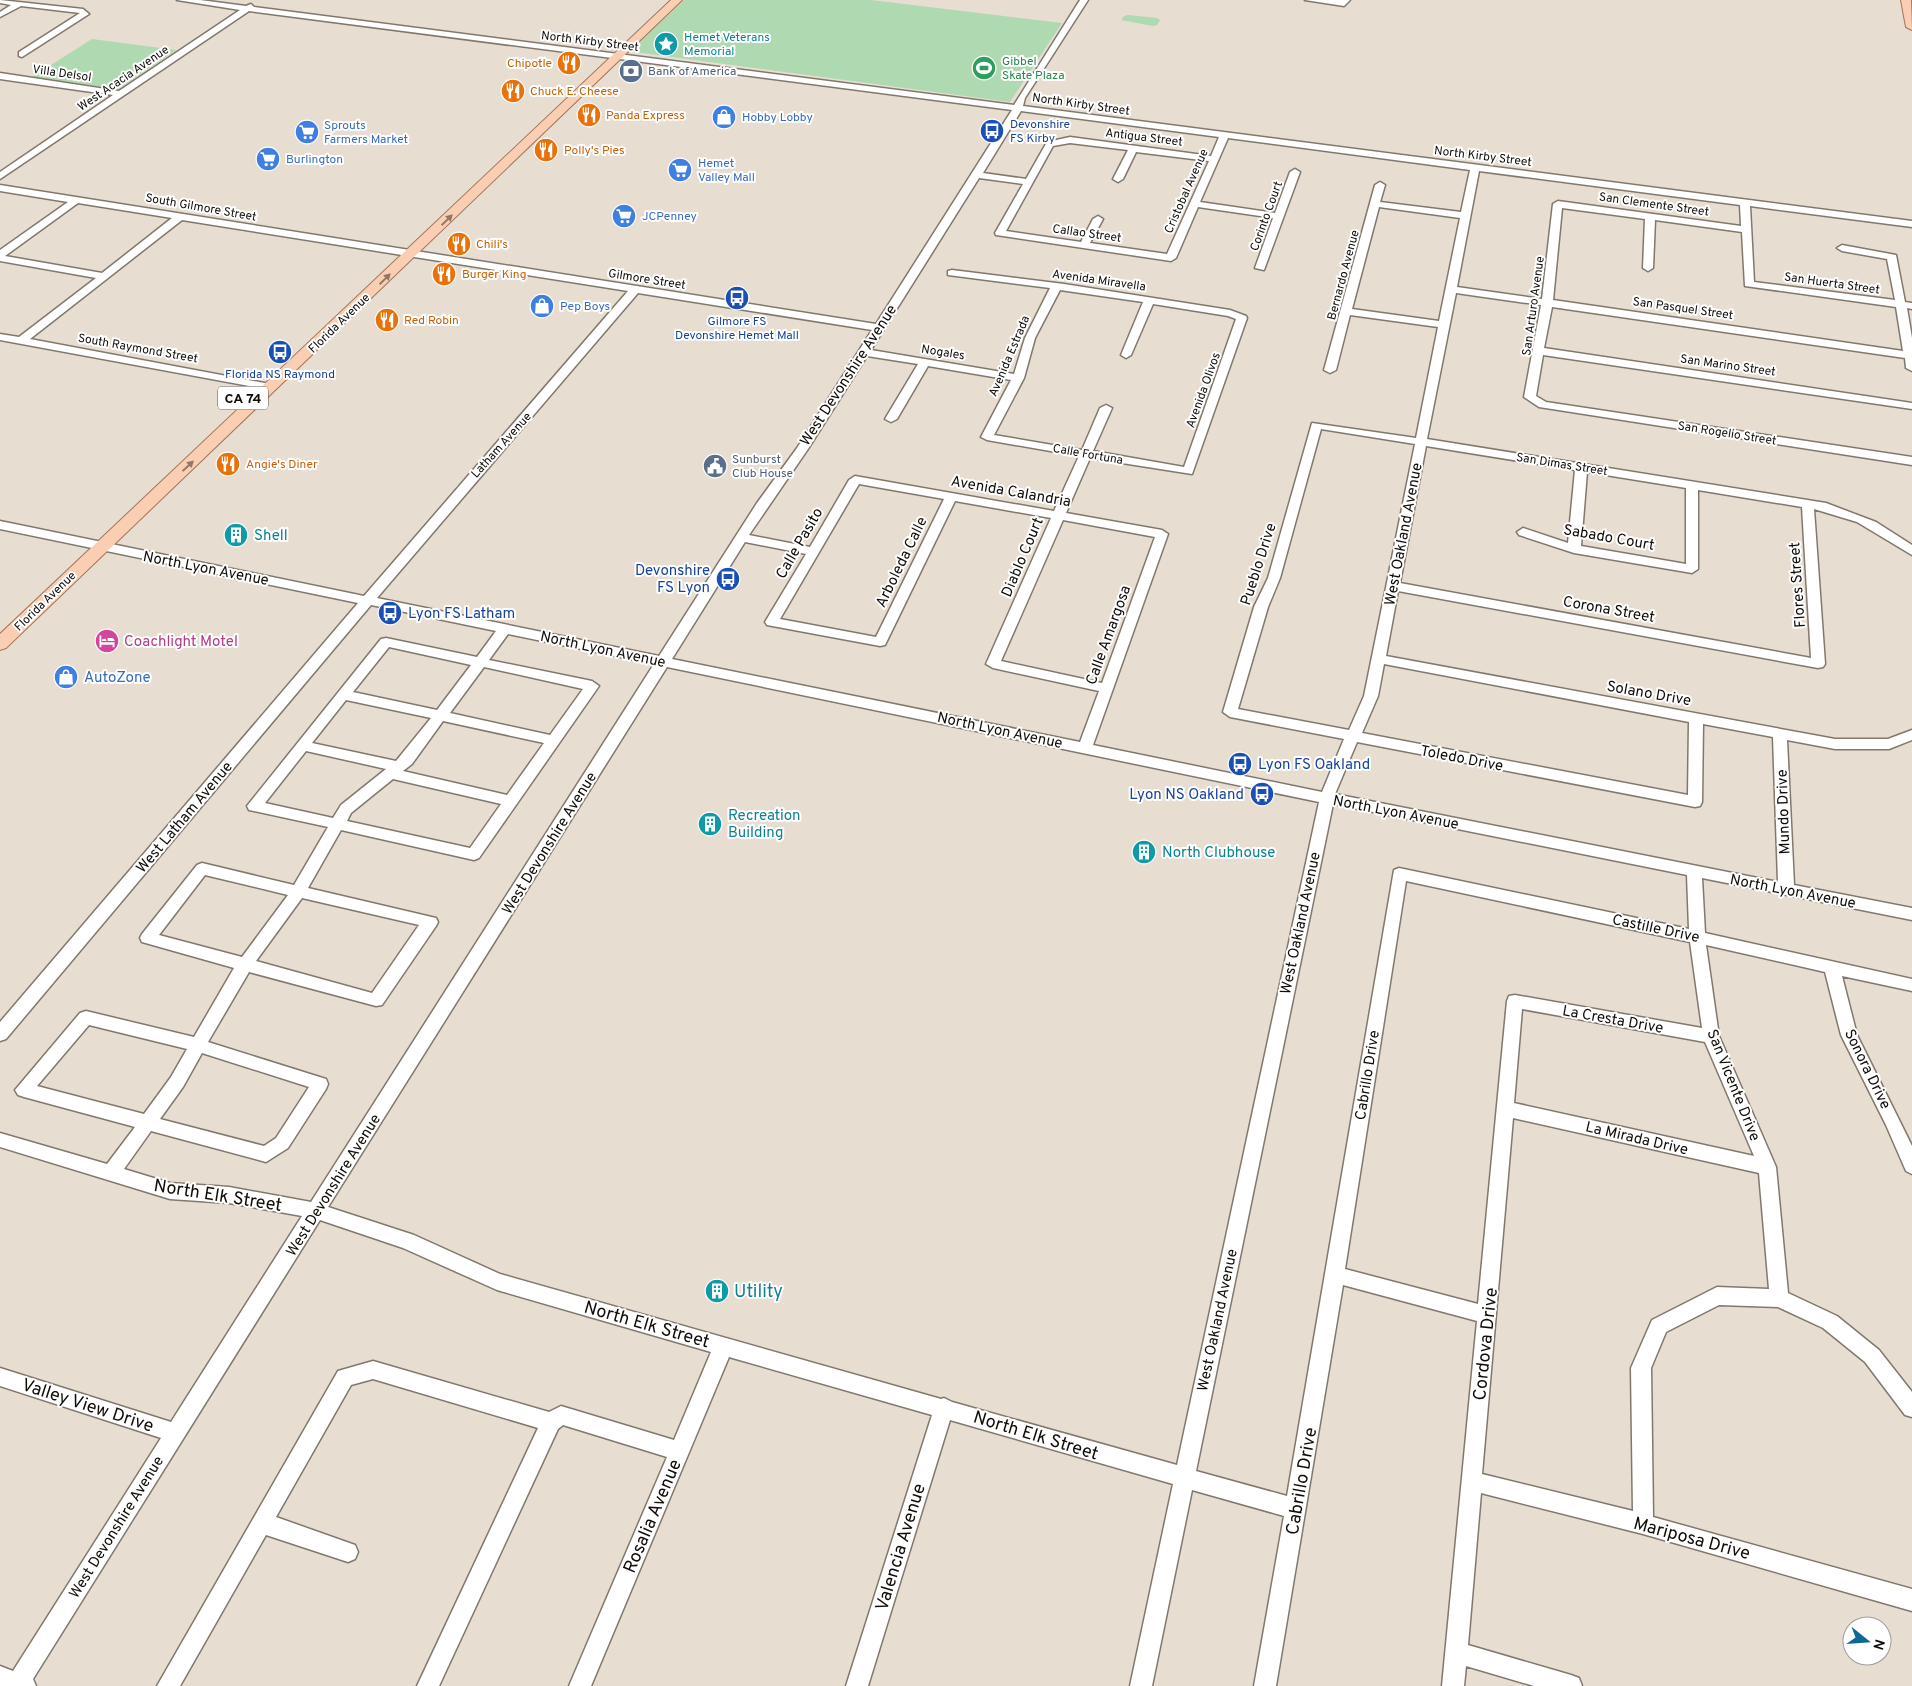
<svg xmlns="http://www.w3.org/2000/svg" width="1912" height="1686" viewBox="0 0 1912 1686" font-family="Overpass,sans-serif">
  <style>
    .green { fill: #afd9b1 }
    .lines { fill: none; stroke-linecap: round; stroke-linejoin: round }
    .minor-casing { stroke: #81786d; stroke-width: 3 }
    .major-casing { stroke: #a47557; stroke-width: 2 }
    .minor { fill: #fff; fill-rule: evenodd }
    .major { fill: #f9ceb3; fill-rule: evenodd }
    .oneway { fill: #907766 }
    .labels { text-anchor: middle; stroke-width: 4; stroke-linejoin: round; paint-order: stroke }
    .far-culture-label { font-size: 12px; fill: #0d838f; stroke: #fff; text-anchor: start }
    .far-street-label { font-size: 12px; fill: #0f0c08; stroke: #fff }
    .far-leisure-label { font-size: 12px; fill: #27864d; stroke: #fff; text-anchor: start }
    .far-food-label { font-size: 12px; fill: #c56008; stroke: #fff; text-anchor: start }
    .far-service-label { font-size: 12px; fill: #4e5e75; stroke: #fff; text-anchor: start }
    .far-shop-label { font-size: 12px; fill: #366cbe; stroke: #fff; text-anchor: start }
    .far-transit-label { font-size: 12px; fill: #164399; stroke: #fff }
    .shield { fill: #fff; stroke: #575552; stroke-width: 1 }
    .shield-label { font-size: 14px; font-weight: bold; fill: #0f0c08 }
    .street-label { font-size: 15px; fill: #0f0c08; stroke: #fff }
    .culture-label { font-size: 15px; fill: #0d838f; stroke: #fff; text-anchor: start }
    .transit-label { font-size: 15px; fill: #164399; stroke: #fff; text-anchor: end }
    .hotel-label { font-size: 15px; fill: #b23c85; stroke: #fff; text-anchor: start }
    .shop-label { font-size: 15px; fill: #366cbe; stroke: #fff; text-anchor: start }
    .near-street-label { font-size: 18px; fill: #0f0c08; stroke: #fff }
    .near-culture-label { font-size: 18px; fill: #0d838f; stroke: #fff; text-anchor: start }
  </style>
  <rect width="100%" height="100%" fill="#e8ddd1"/>
  <path class="green" d="M684,0H871L1062,23L1010,102L634,52L633,48Z
    M1128,15L1157,18L1160,20L1157,25L1153,26L1121,20L1124,16Z
    M92,39L176,50L119,89L32,77Z"/>
  <g class="lines">
    <g class="minor-casing">
      <path id="minor" d="M0,0L83,9L89,14L22,57L19,56V52L80,13L21,6L0,17V12L11,5L0,3Z
        M177,0H200L246,6L251,4L254,7L1014,105L1080,0H1088L1025,98L1023,106L1912,221V227L1750,206L1754,282L1895,300L1887,259L1842,251L1837,248L1842,245L1896,255L1905,302L1912,303V309L1907,308L1912,338V371L1906,368L1905,358L1552,307L1544,348L1912,403V409L1543,355L1536,396L1546,402L1912,457V465L1539,407L1524,397L1541,305L1456,293L1427,439L1826,503L1876,522L1912,545V555L1857,522L1814,509L1825,664L1823,667L1818,668L1398,591L1386,656L1835,739H1888L1912,730V740L1889,749H1835L1787,740L1794,885L1912,908V920L1702,878L1705,933L1912,979V991L1842,976L1857,1035L1912,1146V1174L1906,1171L1886,1125L1841,1035L1825,972L1706,945L1719,1036L1776,1167L1788,1293L1837,1316L1879,1350L1912,1392V1417L1905,1415L1865,1362L1823,1328L1778,1307L1719,1305L1666,1332L1651,1368L1653,1517L1912,1589V1611L1643,1534L1481,1493L1468,1645L1571,1675L1579,1678L1582,1686H1534L1466,1666L1464,1686H1442L1477,1321L1343,1285L1276,1686H1254L1284,1516L1192,1490L1152,1686H1130L1173,1484L950,1420L868,1686H846L932,1415L729,1357L591,1686H569L667,1457L563,1425L558,1429L439,1686H417L538,1428L373,1379L351,1385L276,1517L355,1545L358,1552L355,1559L348,1562L266,1535L180,1686H157L338,1371L373,1361L549,1412L561,1406L674,1440L711,1352L497,1290L403,1248L320,1220L33,1679L36,1686H0V1666L13,1671L161,1438L0,1386V1368L171,1422L302,1216L229,1203L170,1199L0,1147V1133L107,1164L135,1127L24,1097L18,1095L15,1090L80,1013L86,1011L194,1037L234,968L142,942L140,938L142,934L197,865L202,863L294,885L328,827L254,811L249,810L247,806L381,639L386,638L477,657L496,631L371,605L6,1039L0,1041V1022L358,603L0,529V521L364,596L628,291L182,220L30,339L275,385L277,387L271,390L0,340V334L19,337L96,278L0,261V250L68,202L0,191V185L876,324L1012,110L249,11L0,179V172L113,95L0,79V73L119,91L240,10ZM1021,111L1219,137L1211,156L1070,137L1047,142L1026,179L983,173ZM1228,138L1470,170L1461,212L1380,202L1385,185L1380,182L1375,185L1324,370L1330,373L1336,370L1350,315L1438,327L1416,438L1312,423L1268,578L1254,607L1223,712L1230,717L1344,739L1322,792L1093,745L1168,534L1162,530L1066,513L1090,458L1192,474L1247,318L1246,316L1230,310L1064,284L952,270L948,271V275L1050,288L1025,338L1014,374L871,350L979,178L1023,184L995,233L996,235L1171,261L1176,258L1198,207L1273,218L1255,268L1264,270L1300,172L1295,169L1290,172L1275,213L1200,202ZM1070,143L1128,150L1113,179L1118,182L1123,179L1136,152L1209,161L1167,254L1090,243L1103,219L1098,216L1093,219L1081,242L1006,231L1053,146ZM1479,171L1740,205L1741,226L1558,201L1553,204L1542,299L1457,287ZM78,203L172,218L102,273L5,256ZM1379,207L1460,218L1439,321L1352,309ZM1562,208L1645,219L1643,268L1648,271L1653,268L1655,220L1742,232L1745,286L1896,307L1903,351L1553,300ZM1060,290L1143,302L1121,355L1126,358L1131,355L1153,304L1228,316L1236,319L1184,467L1093,451L1112,408L1106,405L1100,408L1082,450L994,435L1024,378L1035,338ZM638,293L872,330L797,448L757,503L659,656L377,598ZM867,356L918,364L885,419L891,422L897,419L928,366L1011,380L981,437L987,440L1079,456L1054,511L855,476L849,480L810,547L749,535L808,449ZM1321,429L1415,444L1364,696L1349,730L1238,709L1268,607L1280,578ZM1426,446L1575,470L1568,543L1523,528L1517,532L1519,535L1574,553L1692,573L1698,569V490L1802,507L1811,658L1400,583ZM1587,472L1686,488V564L1581,546ZM859,484L944,499L876,637L780,619ZM955,501L1051,518L986,664L993,668L1099,691L1080,742L672,659L745,542L806,554L765,622L767,625L880,646L885,645ZM1063,520L1155,537L1102,683L1001,661ZM508,634L654,664L311,1202L229,1187L170,1183L124,1169L151,1131L266,1162L288,1148L326,1089L328,1084L326,1079L208,1042L249,972L376,1006L382,1005L436,926L438,922L436,918L308,888L341,830L474,860L479,858L599,686L592,681L489,660ZM389,647L471,665L437,710L353,692ZM1384,664L1689,722L1688,795L1362,733L1378,696ZM484,667L583,689L550,735L450,713ZM667,667L1319,802L1177,1465L952,1402L944,1398L941,1399L500,1274L414,1235L328,1207ZM346,700L431,718L396,761L312,743ZM443,721L544,743L507,795L403,771L412,764ZM1703,724L1773,737L1778,882L1335,794L1357,742L1695,807L1700,806L1702,802ZM306,751L386,769L341,805L333,818L265,803ZM393,779L501,804L470,848L347,821L351,813ZM1333,804L1687,875L1689,929L1399,868L1394,870L1287,1496L1196,1471ZM205,875L288,895L242,957L159,935ZM1406,881L1690,942L1702,1028L1515,995L1509,996L1507,1001L1478,1304L1345,1269ZM302,898L419,925L372,993L256,961ZM1522,1009L1705,1042L1754,1156L1514,1103ZM89,1025L187,1049L171,1077L144,1114L37,1086ZM202,1053L309,1087L276,1138L264,1146L160,1119L183,1087ZM1513,1118L1759,1173L1769,1289L1717,1287L1652,1320L1631,1368L1633,1511L1482,1474Z
        M1305,0H1350L1344,6Z"/>
    </g>
    <g class="major-casing">
      <path id="major" d="M671,0H682L6,648L0,650V634Z
        M1901,0H1911L1912,30L1906,27Z"/>
    </g>
    <use href="#minor" class="minor"/>
    <use href="#major" class="major"/>
  </g>
  <defs><path id="oneway-solid" d="M-6-.8H1V-3.2L6.5 0L1 3.2V.8H-6Z" transform="scale(1.25)"/></defs>
  <g class="oneway">
    <use href="#oneway-solid" transform="translate(447 220) rotate(-44)"/>
    <use href="#oneway-solid" transform="translate(385 279) rotate(-44)"/>
    <use href="#oneway-solid" transform="translate(188 466) rotate(-43)"/>
  </g>
  <defs>
    <g id="sight-disc" transform="scale(1.25)"><circle r="9.5" fill="#0f9aa8" stroke="#fff"/><path d="M0-6L1.8-2.2L6-1.7L2.9 1.2L3.7 5.4L0 3.3L-3.7 5.4L-2.9 1.2L-6-1.7L-1.8-2.2Z" fill="#fff"/></g>
    <g id="restaurant-disc" transform="scale(1.25)"><circle r="9.5" fill="#e8710a" stroke="#fff"/><path d="M-5-6h1v4h1v-4h1v4h1v-4h1v5L-1.5 .5V6h-2V.5L-5-1ZM5-6V6H3V1.5H1.5Q1.5-4 5-6Z" fill="#fff"/></g>
    <g id="stadium-disc" transform="scale(1.25)"><circle r="9.5" fill="#2e9e5b" stroke="#fff"/><path d="M0-5a6.5 5 0 1 0 0 10a6.5 5 0 1 0 0-10ZM-3.5-1.8h7v3.6h-7Z" fill="#fff"/></g>
    <g id="bank-disc" transform="scale(1.25)"><circle r="9.5" fill="#5c6f8a" stroke="#fff"/><path d="M-6-4H6V4H-6ZM0-2.3a2.3 2.3 0 1 0 0 4.6a2.3 2.3 0 1 0 0-4.6Z" fill="#fff"/></g>
    <g id="shop-disc" transform="scale(1.25)"><circle r="9.5" fill="#3f7fe0" stroke="#fff"/><path d="M-5-2.5h2.3a2.7 3.5 0 0 1 5.4 0H5L5.5 6h-11ZM-1.5-2.5h3a1.5 2.3 0 0 0-3 0Z" fill="#fff"/></g>
    <g id="bus-disc" transform="scale(1.25)"><circle r="9.5" fill="#1a4fb4" stroke="#fff"/><path d="M-5-6H5V4H4V6H2V4H-2V6H-4V4H-5ZM-3.5-4V0h7V-4ZM-3.5 1.2v1.5H-2V1.2ZM2 1.2v1.5H3.5V1.2Z" fill="#fff"/></g>
    <g id="supermarket-disc" transform="scale(1.25)"><circle r="9.5" fill="#3f7fe0" stroke="#fff"/><path d="M-6-5.5h2.5l.6 2H6L4.5 2H-2.5L-4.4-4H-6ZM-1.5 3.2a1.3 1.3 0 1 0 .1 0ZM3 3.2a1.3 1.3 0 1 0 .1 0Z" fill="#fff"/></g>
    <g id="civic-disc" transform="scale(1.25)"><circle r="9.5" fill="#5c6f8a" stroke="#fff"/><path d="M-.6-6.5H3V-4.5H.6V-3L4-1V1h2V6H-6V1h2V-1L-.6-3ZM-1.2 2.5V6h2.4V2.5Z" fill="#fff"/></g>
    <g id="building-disc" transform="scale(1.25)"><circle r="9.5" fill="#0f9aa8" stroke="#fff"/><path d="M-4-6H4V6H1V3H-1V6H-4ZM-2.5-4.3h1.7v1.8h-1.7ZM.8-4.3h1.7v1.8H.8ZM-2.5-1h1.7V.8h-1.7ZM.8-1h1.7V.8H.8Z" fill="#fff"/></g>
    <g id="hotel-disc" transform="scale(1.25)"><circle r="9.5" fill="#d1479c" stroke="#fff"/><path d="M-6-4.5h1.5V1H6V5H4.5V3h-9V5H-6ZM-4 0a1.8 1.8 0 1 1 3.6 0ZM.5 0V-2.5h3Q6-2.5 6 0Z" fill="#fff"/></g>
  </defs>
  <g fill-rule="evenodd">
    <use href="#sight-disc" x="666" y="44"/>
    <use href="#restaurant-disc" x="569" y="63"/>
    <use href="#stadium-disc" x="984" y="68"/>
    <use href="#bank-disc" x="631" y="71"/>
    <use href="#restaurant-disc" x="513" y="91"/>
    <use href="#restaurant-disc" x="589" y="115"/>
    <use href="#shop-disc" x="724" y="117"/>
    <use href="#bus-disc" x="992" y="131"/>
    <use href="#supermarket-disc" x="307" y="132"/>
    <use href="#restaurant-disc" x="546" y="150"/>
    <use href="#supermarket-disc" x="268" y="159"/>
    <use href="#supermarket-disc" x="680" y="170"/>
    <use href="#supermarket-disc" x="624" y="216"/>
    <use href="#restaurant-disc" x="459" y="244"/>
    <use href="#restaurant-disc" x="444" y="274"/>
    <use href="#bus-disc" x="737" y="298"/>
    <use href="#shop-disc" x="542" y="306"/>
    <use href="#restaurant-disc" x="387" y="320"/>
    <use href="#bus-disc" x="280" y="352"/>
    <use href="#restaurant-disc" x="228" y="464"/>
    <use href="#civic-disc" x="715" y="466"/>
    <use href="#building-disc" x="236" y="535"/>
    <use href="#bus-disc" x="728" y="579"/>
    <use href="#bus-disc" x="390" y="613"/>
    <use href="#hotel-disc" x="107" y="641"/>
    <use href="#shop-disc" x="66" y="677"/>
    <use href="#bus-disc" x="1240" y="764"/>
    <use href="#bus-disc" x="1262" y="794"/>
    <use href="#building-disc" x="710" y="824"/>
    <use href="#building-disc" x="1144" y="852"/>
    <use href="#building-disc" x="717" y="1291"/>
  </g>
  <g class="labels">
    <g class="far-culture-label">
      <text x="684" y="41">Hemet Veterans<tspan x="684" dy="14">Memorial</tspan></text>
    </g>
    <g class="far-street-label">
      <text transform="translate(590 41) rotate(7)" y="4">North Kirby Street</text>
      <text transform="translate(62 73) rotate(8)" y="4">Villa Delsol</text>
      <text transform="translate(123 78) rotate(-34)" y="4">West Acacia Avenue</text>
      <text transform="translate(1081 104) rotate(8)" y="4">North Kirby Street</text>
      <text transform="translate(1144 137) rotate(7)" y="4">Antigua Street</text>
      <text transform="translate(1483 156) rotate(7)" y="4">North Kirby Street</text>
      <text transform="translate(1186 191) rotate(-66)" y="4">Cristobal Avenue</text>
      <text transform="translate(1654 204) rotate(8)" y="4">San Clemente Street</text>
      <text transform="translate(201 207) rotate(10)" y="4">South Gilmore Street</text>
      <text transform="translate(1266 216) rotate(-70)" y="4">Corinto Court</text>
      <text transform="translate(1087 233) rotate(8)" y="4">Callao Street</text>
      <text transform="translate(1343 275) rotate(-75)" y="4">Bernardo Avenue</text>
      <text transform="translate(647 279) rotate(9)" y="4">Gilmore Street</text>
      <text transform="translate(1099 280) rotate(8)" y="4">Avenida Miravella</text>
      <text transform="translate(1832 283) rotate(8)" y="4">San Huerta Street</text>
      <text transform="translate(1533 306) rotate(-82)" y="4">San Arturo Avenue</text>
      <text transform="translate(1683 308) rotate(8)" y="4">San Pasquel Street</text>
      <text transform="translate(339 323) rotate(-44)" y="4">Florida Avenue</text>
      <text transform="translate(138 348) rotate(10)" y="4">South Raymond Street</text>
      <text transform="translate(943 352) rotate(9)" y="4">Nogales</text>
      <text transform="translate(1009 356) rotate(-67)" y="4">Avenida Estrada</text>
      <text transform="translate(1728 365) rotate(8)" y="4">San Marino Street</text>
      <text transform="translate(1203 390) rotate(-70)" y="4">Avenida Olivos</text>
      <text transform="translate(1727 433) rotate(9)" y="4">San Rogelio Street</text>
      <text transform="translate(501 445) rotate(-48)" y="4">Latham Avenue</text>
      <text transform="translate(1088 454) rotate(10)" y="4">Calle Fortuna</text>
      <text transform="translate(1562 464) rotate(9)" y="4">San Dimas Street</text>
      <text transform="translate(45 601) rotate(-44)" y="4">Florida Avenue</text>
    </g>
    <g class="far-leisure-label">
      <text x="1002" y="65">Gibbel<tspan x="1002" dy="14">Skate Plaza</tspan></text>
    </g>
    <g class="far-food-label">
      <text x="552" y="67" text-anchor="end">Chipotle</text>
      <text x="530" y="95">Chuck E. Cheese</text>
      <text x="606" y="119">Panda Express</text>
      <text x="564" y="154">Polly's Pies</text>
      <text x="476" y="248">Chili's</text>
      <text x="462" y="278">Burger King</text>
      <text x="404" y="324">Red Robin</text>
      <text x="246" y="468">Angie's Diner</text>
    </g>
    <g class="far-service-label">
      <text x="648" y="75">Bank of America</text>
      <text x="732" y="463">Sunburst<tspan x="732" dy="14">Club House</tspan></text>
    </g>
    <g class="far-shop-label">
      <text x="742" y="121">Hobby Lobby</text>
      <text x="324" y="129">Sprouts<tspan x="324" dy="14">Farmers Market</tspan></text>
      <text x="286" y="163">Burlington</text>
      <text x="698" y="167">Hemet<tspan x="698" dy="14">Valley Mall</tspan></text>
      <text x="642" y="220">JCPenney</text>
      <text x="560" y="310">Pep Boys</text>
    </g>
    <g class="far-transit-label">
      <text x="1010" y="128" text-anchor="start">Devonshire<tspan x="1010" dy="14">FS Kirby</tspan></text>
      <text x="737" y="325">Gilmore FS<tspan x="737" dy="14">Devonshire Hemet Mall</tspan></text>
      <text x="280" y="378">Florida NS Raymond</text>
    </g>
    <rect class="shield" x="218" y="386.5" width="50" height="23" rx="4"/>
    <g class="shield-label">
      <text x="243" y="403">CA 74</text>
    </g>
    <g class="street-label">
      <text transform="translate(848 375) rotate(-57)" y="5">West Devonshire Avenue</text>
      <text transform="translate(1011 491) rotate(10)" y="5">Avenida Calandria</text>
      <text transform="translate(1403 534) rotate(-79)" y="5">West Oakland Avenue</text>
      <text transform="translate(1609 537) rotate(10)" y="5">Sabado Court</text>
      <text transform="translate(799 543) rotate(-60)" y="5">Calle Pasito</text>
      <text transform="translate(1022 557) rotate(-67)" y="5">Diablo Court</text>
      <text transform="translate(901 562) rotate(-64)" y="5">Arboleda Calle</text>
      <text transform="translate(1258 564) rotate(-72)" y="5">Pueblo Drive</text>
      <text transform="translate(206 568) rotate(11)" y="5">North Lyon Avenue</text>
      <text transform="translate(1797 585) rotate(-94)" y="5">Flores Street</text>
      <text transform="translate(1609 609) rotate(10)" y="5">Corona Street</text>
      <text transform="translate(1108 635) rotate(-70)" y="5">Calle Amargosa</text>
      <text transform="translate(603 649) rotate(12)" y="5">North Lyon Avenue</text>
      <text transform="translate(1649 693) rotate(10)" y="5">Solano Drive</text>
      <text transform="translate(1000 730) rotate(12)" y="5">North Lyon Avenue</text>
      <text transform="translate(1462 758) rotate(11)" y="5">Toledo Drive</text>
      <text transform="translate(1396 812) rotate(11)" y="5">North Lyon Avenue</text>
      <text transform="translate(1783 812) rotate(-92)" y="5">Mundo Drive</text>
      <text transform="translate(184 817) rotate(-50)" y="5">West Latham Avenue</text>
      <text transform="translate(549 843) rotate(-58)" y="5">West Devonshire Avenue</text>
      <text transform="translate(1793 891) rotate(11)" y="5">North Lyon Avenue</text>
      <text transform="translate(1300 923) rotate(-78)" y="5">West Oakland Avenue</text>
      <text transform="translate(1656 928) rotate(12)" y="5">Castille Drive</text>
      <text transform="translate(1613 1019) rotate(10)" y="5">La Cresta Drive</text>
      <text transform="translate(1868 1069) rotate(64)" y="5">Sonora Drive</text>
      <text transform="translate(1367 1075) rotate(-81)" y="5">Cabrillo Drive</text>
      <text transform="translate(1734 1085) rotate(68)" y="5">San Vicente Drive</text>
      <text transform="translate(1637 1138) rotate(13)" y="5">La Mirada Drive</text>
      <text transform="translate(333 1185) rotate(-58)" y="5">West Devonshire Avenue</text>
      <text transform="translate(1217 1320) rotate(-78)" y="5">West Oakland Avenue</text>
      <text transform="translate(116 1527) rotate(-58)" y="5">West Devonshire Avenue</text>
    </g>
    <g class="culture-label">
      <text x="254" y="540">Shell</text>
      <text x="728" y="820">Recreation<tspan x="728" dy="17">Building</tspan></text>
      <text x="1162" y="857">North Clubhouse</text>
    </g>
    <g class="transit-label">
      <text x="710" y="575">Devonshire<tspan x="710" dy="17">FS Lyon</tspan></text>
      <text x="408" y="618" text-anchor="start">Lyon FS Latham</text>
      <text x="1258" y="769" text-anchor="start">Lyon FS Oakland</text>
      <text x="1244" y="799">Lyon NS Oakland</text>
    </g>
    <g class="hotel-label">
      <text x="124" y="646">Coachlight Motel</text>
    </g>
    <g class="shop-label">
      <text x="84" y="682">AutoZone</text>
    </g>
    <g class="near-street-label">
      <text transform="translate(218 1195) rotate(9)" y="6">North Elk Street</text>
      <text transform="translate(647 1324) rotate(16)" y="6">North Elk Street</text>
      <text transform="translate(1485 1344) rotate(-84)" y="6">Cordova Drive</text>
      <text transform="translate(88 1405) rotate(18)" y="6">Valley View Drive</text>
      <text transform="translate(1036 1435) rotate(17)" y="6">North Elk Street</text>
      <text transform="translate(1301 1481) rotate(-80)" y="6">Cabrillo Drive</text>
      <text transform="translate(652 1516) rotate(-67)" y="6">Rosalia Avenue</text>
      <text transform="translate(1692 1538) rotate(15)" y="6">Mariposa Drive</text>
      <text transform="translate(900 1547) rotate(-73)" y="6">Valencia Avenue</text>
    </g>
    <g class="near-culture-label">
      <text x="734" y="1297">Utility</text>
    </g>
  </g>
  <g transform="translate(1867 1641) rotate(107)"><circle r="24" fill="#ffffff" stroke="#9f9e9c"/>
  <path d="M0-4L9 19L0 12L-9 19Z" fill="#0b6998"/>
  <text y="-8" font-size="14" font-weight="bold" text-anchor="middle" fill="#0f0c08">N</text>
  </g>
</svg>
